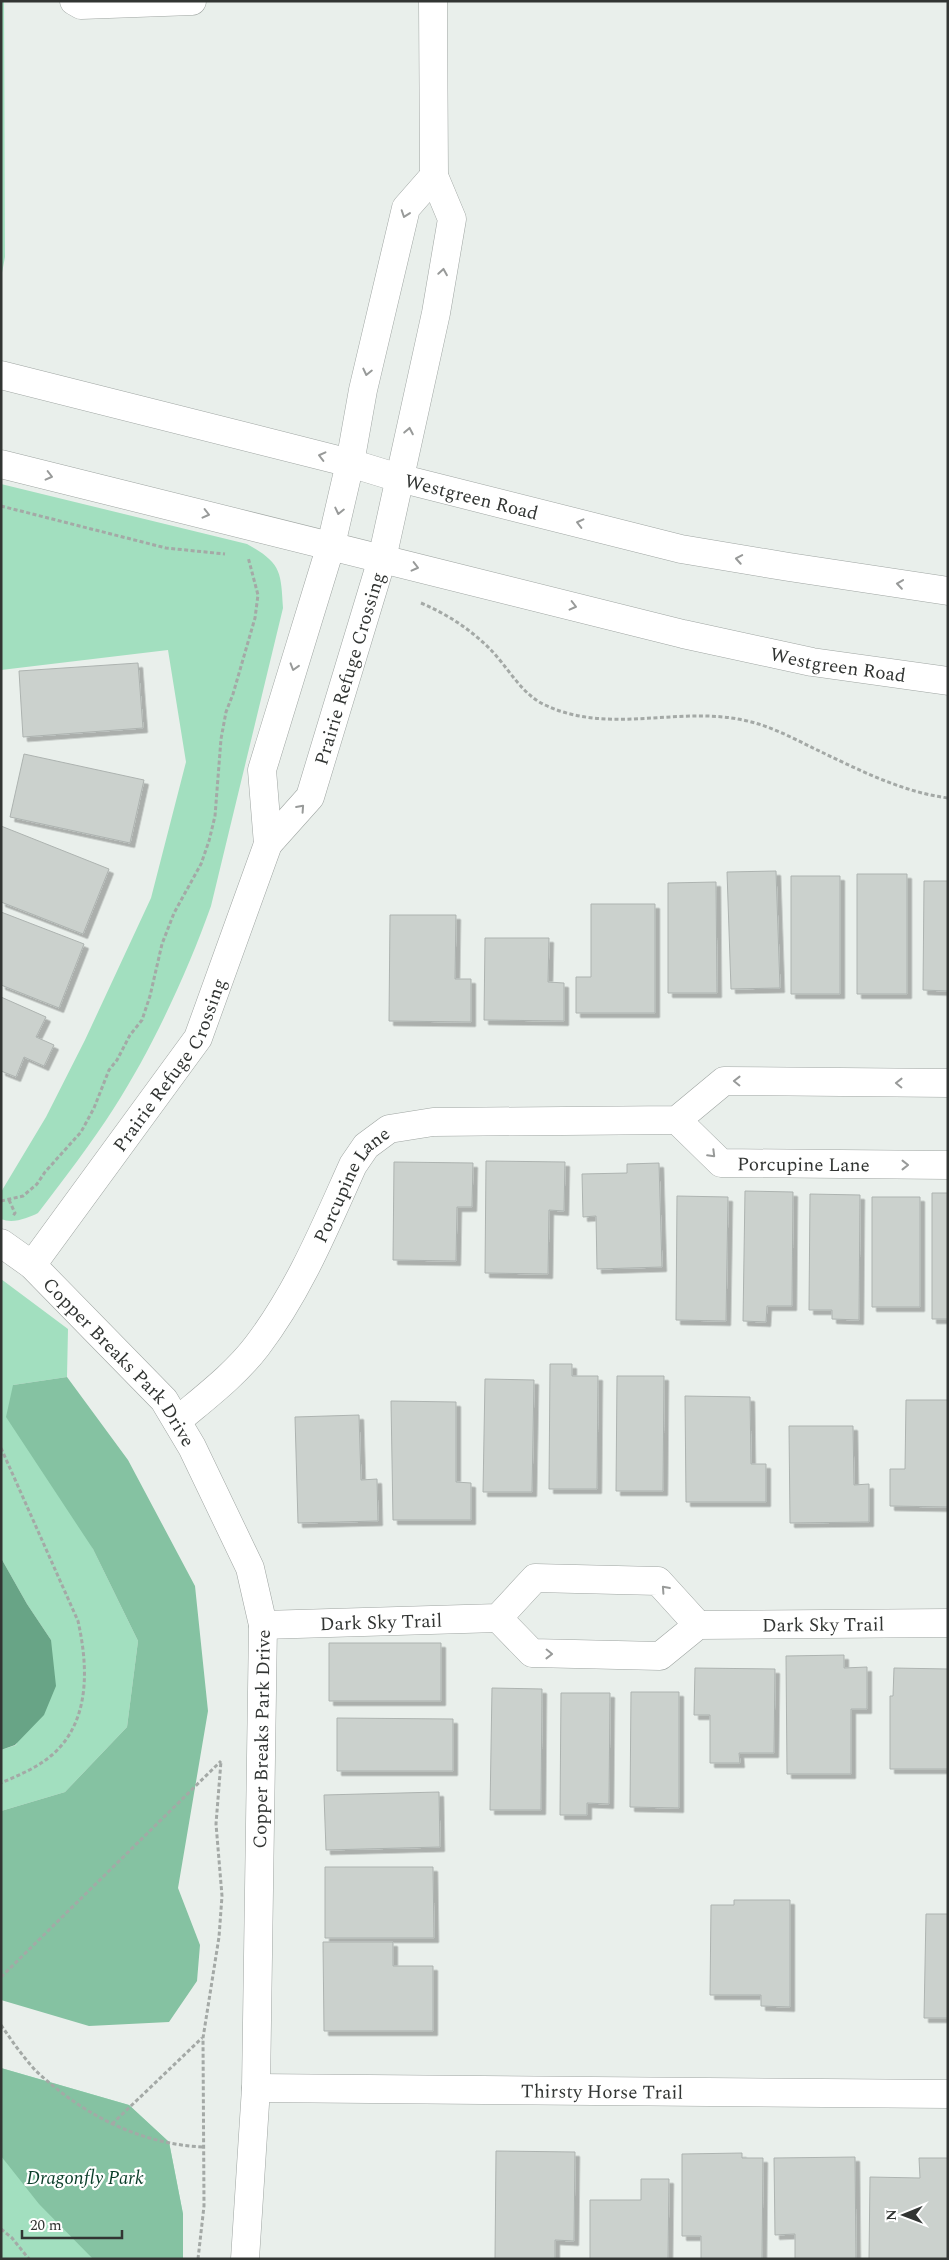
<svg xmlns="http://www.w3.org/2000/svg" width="949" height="2260" viewBox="0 0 949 2260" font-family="Spectral,serif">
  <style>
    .green { fill: #a2dfbf }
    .forest { fill: #85c2a2 }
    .water { fill: #68a486 }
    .building { fill: #cbd1cd; stroke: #adb3b0; filter: url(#shadow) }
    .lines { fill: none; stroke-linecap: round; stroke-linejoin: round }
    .minor-casing { stroke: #9fa5a2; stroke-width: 29 }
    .path { stroke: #a4a9a6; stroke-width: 3; stroke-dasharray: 4 2.5; stroke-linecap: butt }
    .minor { stroke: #fff; stroke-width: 28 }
    .oneway { stroke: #989a99 }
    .labels { text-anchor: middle; stroke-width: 4.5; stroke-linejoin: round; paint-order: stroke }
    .street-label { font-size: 19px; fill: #323533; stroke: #fff }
    .park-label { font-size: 19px; font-style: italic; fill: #0a3e29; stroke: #fff }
  </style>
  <defs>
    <filter id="shadow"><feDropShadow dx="4.5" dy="4.5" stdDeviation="0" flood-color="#0004"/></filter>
  </defs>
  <rect width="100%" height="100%" fill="#e9efeb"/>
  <path class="green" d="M1,1H4L5,257L1,278Z
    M1,484L247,544C281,563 281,571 283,608L211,906C188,971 152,1049 114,1108C91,1144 64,1179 38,1213C28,1218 13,1224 1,1219V1192L46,1117L85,1040L151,898L186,762L168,650L1,670Z
    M1,1279L68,1329L67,1377L13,1385L138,1641L127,1727L65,1792L1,1811V1750L16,1745L51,1640L27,1604L1,1558Z
    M1,2068L129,2105L169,2142L183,2214V2259H1Z"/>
  <path class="forest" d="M67,1377L128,1460L195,1586L208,1711L178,1888L200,1945L197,1981L169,2022L89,2026L1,2000V1811L65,1792L127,1727L138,1641L93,1549L6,1417L13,1385Z
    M1,2068L129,2105L169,2142L183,2214V2259H93L39,2204L1,2156Z"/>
  <path class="water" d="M1,1558L27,1604L51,1640L56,1686L44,1715L15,1745L1,1750Z"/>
  <path class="building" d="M138,663L143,728L23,737L19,671Z
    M24,754L144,780L130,843L10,817Z
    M1,826L109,869L83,934L1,902Z
    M776,871L780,988L731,989L727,872Z
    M857,874H907V994H857Z
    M791,876H840V994H791Z
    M924,881H948V991L923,990Z
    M716,882L717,993H668V883Z
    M591,904H655V1013H576V977H591Z
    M1,912L84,944L59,1008L1,985Z
    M390,915H456L455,979H471V1022L389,1021Z
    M485,938H549L548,982L564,983V1021L484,1020Z
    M1,997L46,1017L36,1037L54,1045L44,1066L24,1057L16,1077L1,1071Z
    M486,1161L565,1162L564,1211L549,1210L548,1274L485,1273Z
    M394,1162L473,1163L472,1207H457L456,1261L393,1260Z
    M659,1163L662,1267L597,1269L596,1216L583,1217L582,1174L627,1173V1164Z
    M745,1191L793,1192L792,1306H767L766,1322L743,1321Z
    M932,1193H948V1319H932Z
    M810,1194L860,1195L859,1320L832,1319V1310H809Z
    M677,1196L728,1197L726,1321L676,1320Z
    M872,1197H920V1307H872Z
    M550,1364H572V1376H598L597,1489H549Z
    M617,1376H664L663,1491H616Z
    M485,1379L534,1380L532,1492H483Z
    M685,1396L750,1397L751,1464H766V1502H686Z
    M906,1400H948V1507L890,1506V1469H905Z
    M391,1401L456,1402V1482L471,1483V1520H393Z
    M359,1415L361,1480L377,1479L378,1521L298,1523L295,1417Z
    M789,1426H853L854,1485L869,1484V1522L790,1523Z
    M329,1643H441V1701H329Z
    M844,1655V1668L867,1667V1709H851V1774H787L786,1656Z
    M695,1668L775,1669L774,1753H739L740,1763H710V1715H694Z
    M894,1668L948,1669V1769H890V1696H893Z
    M492,1688L542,1689L541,1810H490Z
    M631,1692H679V1808L630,1807Z
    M561,1693H610L609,1804L587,1803V1815H560Z
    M337,1718L453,1719V1771H337Z
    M439,1792L440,1847L326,1850L324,1795Z
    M325,1867H433L434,1938H325Z
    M734,1900H790V2007L761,2006V1995H710L711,1905H734Z
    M926,1914H948V2018H924Z
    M323,1942H393V1966H433V2031H324Z
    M496,2151L575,2152L574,2241L555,2240V2259H495Z
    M742,2153V2158H763L762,2259H701V2236H682V2154Z
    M855,2157L856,2259H795V2234L775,2235L774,2158Z
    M919,2158H948V2259H869L870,2177L920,2178Z
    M641,2179H669L668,2259H590V2200H641Z"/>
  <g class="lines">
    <g class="minor-casing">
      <g id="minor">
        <path d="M74,1L81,5L192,1"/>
        <path id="s1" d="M1,375L350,463L399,478L681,549L789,567L948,591"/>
        <path id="s2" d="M1,464L683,634L812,662L948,681"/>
        <path d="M268,844L262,770L331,545L350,463L363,390L406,208L434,176"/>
        <path id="s3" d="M677,1120L721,1163L948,1165"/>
        <path id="s4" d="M1,1243L32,1265L164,1400L192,1447L250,1568L263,1625L256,2088L245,2259"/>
        <path id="s5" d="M32,1265L198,1038L268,844L310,797L382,559L436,313L452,219L434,176L433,1"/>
        <path id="s6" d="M177,1421C204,1398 235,1375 257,1346C299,1291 325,1227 353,1165L366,1146L389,1129L433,1122L677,1120L724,1081L948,1083"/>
        <path id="s7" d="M498,1618L532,1653L660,1656L698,1625L948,1623"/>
        <path id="s8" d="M263,1625L498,1618L535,1578L658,1581L698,1625"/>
        <path id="s9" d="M256,2088L948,2094"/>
      </g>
    </g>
    <path class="path" d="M1,506L166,548L225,554
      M421,603C447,614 470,629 490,649C508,667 521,694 545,705C608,735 678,706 743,720C768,725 791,737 813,748C855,768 901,792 948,798
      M9,1200L15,1213L13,1216
      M1,1201L23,1196L37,1184L45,1172L81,1132L94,1108L109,1070L117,1060L130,1035L142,1020L150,996L162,944L174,913L201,864L209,841L215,816L221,739L226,712L233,694L255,618L258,595L248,557
      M1,1448L78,1621C88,1666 91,1721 52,1755C37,1768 19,1775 1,1783
      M1,1977L221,1761
      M1,2025C12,2041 23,2057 36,2071C82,2114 139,2144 203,2147
      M112,2124L202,2038
      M1,2229L12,2238L29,2259
      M198,2259L204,2206L203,2038L219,1937L222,1896L216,1824L221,1761"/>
    <use href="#minor" class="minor"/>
  </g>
  <defs><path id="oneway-chevron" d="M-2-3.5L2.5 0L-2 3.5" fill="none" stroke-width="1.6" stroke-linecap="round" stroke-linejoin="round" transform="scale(1.25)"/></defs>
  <g class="oneway">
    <use href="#oneway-chevron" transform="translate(405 214) rotate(109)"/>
    <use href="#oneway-chevron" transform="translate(443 272) rotate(-81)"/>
    <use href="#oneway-chevron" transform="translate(367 372) rotate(103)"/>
    <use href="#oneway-chevron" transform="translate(409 431) rotate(-79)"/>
    <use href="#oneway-chevron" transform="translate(322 456) rotate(-166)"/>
    <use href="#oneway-chevron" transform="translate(49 476) rotate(14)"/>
    <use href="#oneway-chevron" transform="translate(339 511) rotate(103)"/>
    <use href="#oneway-chevron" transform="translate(206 514) rotate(14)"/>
    <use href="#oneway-chevron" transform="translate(580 523) rotate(-166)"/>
    <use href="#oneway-chevron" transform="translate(739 559) rotate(-170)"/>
    <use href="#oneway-chevron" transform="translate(415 567) rotate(14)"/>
    <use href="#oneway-chevron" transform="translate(900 584) rotate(-172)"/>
    <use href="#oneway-chevron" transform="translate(573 606) rotate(14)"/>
    <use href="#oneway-chevron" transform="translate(294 667) rotate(107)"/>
    <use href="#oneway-chevron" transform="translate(301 808) rotate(-48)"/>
    <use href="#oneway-chevron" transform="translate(737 1081) rotate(-179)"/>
    <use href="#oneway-chevron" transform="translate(899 1083) rotate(-179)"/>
    <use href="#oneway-chevron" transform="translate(712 1154) rotate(45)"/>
    <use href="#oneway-chevron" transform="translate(905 1165)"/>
    <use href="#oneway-chevron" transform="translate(665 1589) rotate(-132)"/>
    <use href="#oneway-chevron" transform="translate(549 1654) rotate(1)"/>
  </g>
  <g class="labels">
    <g class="street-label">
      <text dy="7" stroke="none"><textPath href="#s1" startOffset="486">Westgreen Road</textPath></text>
      <text dy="7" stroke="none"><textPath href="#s2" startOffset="861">Westgreen Road</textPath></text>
      <text dy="7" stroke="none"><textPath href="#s5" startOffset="685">Prairie Refuge Crossing</textPath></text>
      <text dy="7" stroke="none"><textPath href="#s5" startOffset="244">Prairie Refuge Crossing</textPath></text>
      <text dy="7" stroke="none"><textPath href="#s3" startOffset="144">Porcupine Lane</textPath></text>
      <text dy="7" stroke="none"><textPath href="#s6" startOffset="298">Porcupine Lane</textPath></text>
      <text dy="7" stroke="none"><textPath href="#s4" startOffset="169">Copper Breaks Park Drive</textPath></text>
      <text dy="7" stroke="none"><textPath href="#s8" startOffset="118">Dark Sky Trail</textPath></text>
      <text dy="7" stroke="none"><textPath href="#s7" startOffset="351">Dark Sky Trail</textPath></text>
      <text transform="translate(261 1739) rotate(-89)" y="7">Copper Breaks Park Drive</text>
      <text dy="7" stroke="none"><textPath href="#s9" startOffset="346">Thirsty Horse Trail</textPath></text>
    </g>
    <g class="park-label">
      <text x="85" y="2184">Dragonfly Park</text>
    </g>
  </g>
  <rect width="949" height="2260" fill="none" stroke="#323533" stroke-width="5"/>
  <g transform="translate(904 2215) rotate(269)" stroke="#ffffff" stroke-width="4" paint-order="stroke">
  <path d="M0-4L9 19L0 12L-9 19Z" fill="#323533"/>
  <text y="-8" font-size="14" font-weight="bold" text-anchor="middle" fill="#323533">N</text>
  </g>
  <path d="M22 2230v8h100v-8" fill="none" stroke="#323533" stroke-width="2.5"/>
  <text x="30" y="2230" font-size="15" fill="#323533" stroke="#ffffff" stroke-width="4" paint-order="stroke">20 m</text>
</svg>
